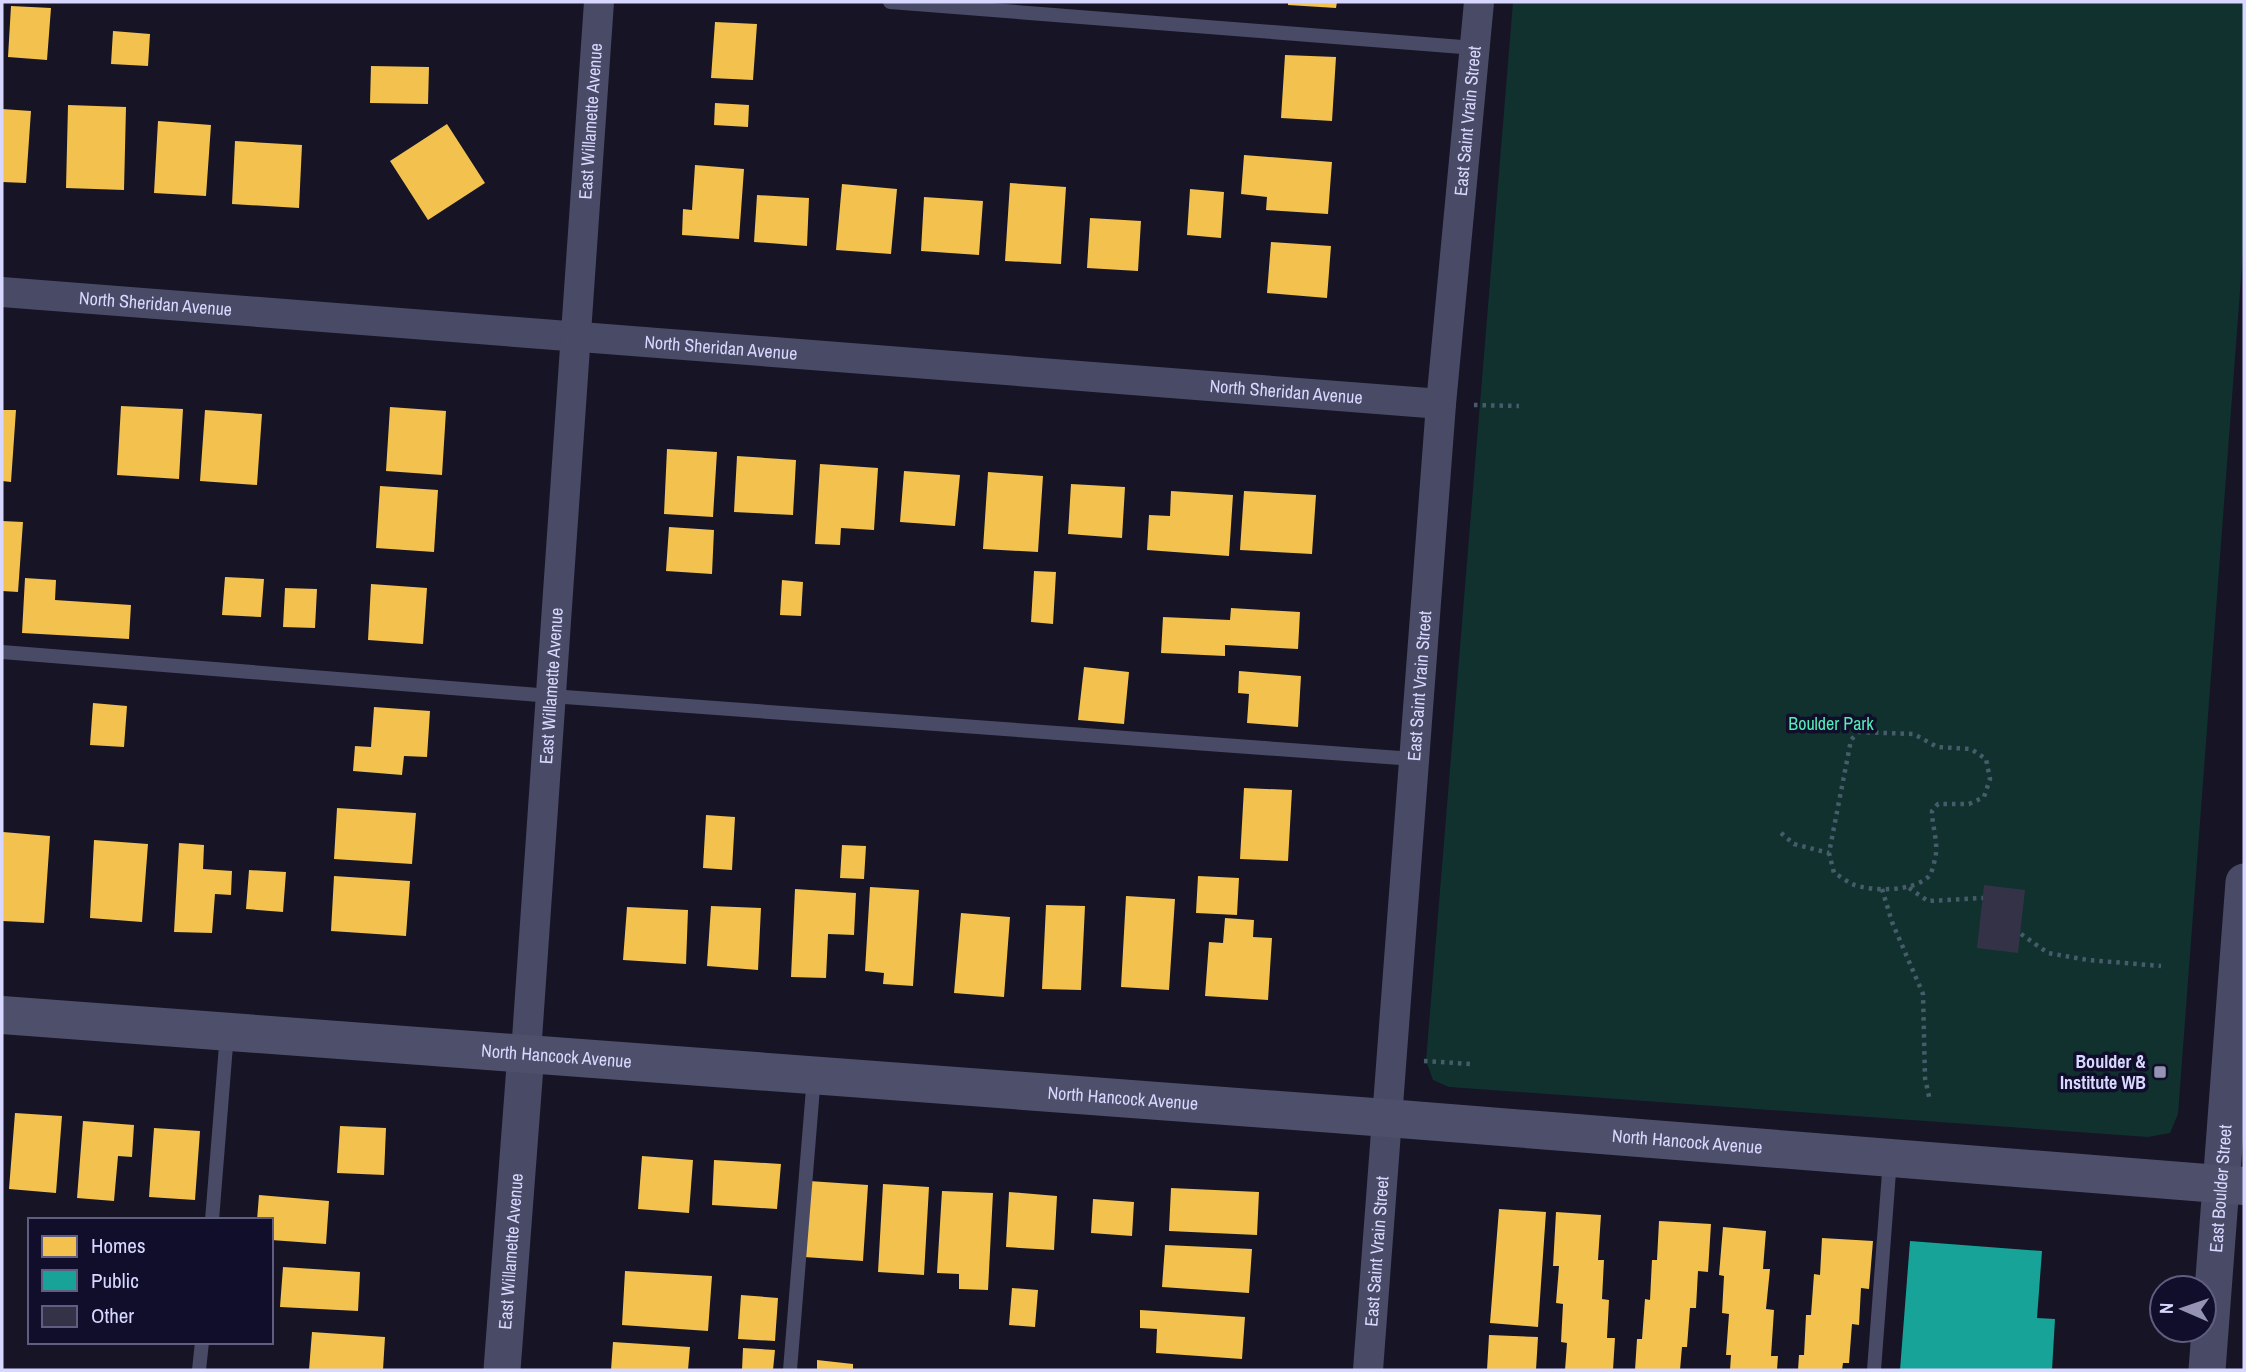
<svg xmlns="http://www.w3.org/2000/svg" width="2246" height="1372" viewBox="0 0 2246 1372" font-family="'Archivo Narrow',sans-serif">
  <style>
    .green { fill: #11312f }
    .homes { fill: #f2c14e }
    .public { fill: #17a398 }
    .building { fill: #343246 }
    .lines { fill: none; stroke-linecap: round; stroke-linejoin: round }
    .path { stroke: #475c6b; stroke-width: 4.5; stroke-dasharray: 3.5 5; stroke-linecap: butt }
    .service { stroke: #484a66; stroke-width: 14 }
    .minor { stroke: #484a66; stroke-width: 30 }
    .tertiary { stroke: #484a66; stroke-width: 37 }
    .secondary { stroke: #4d4f6b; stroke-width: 38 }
    .poi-dot { fill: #9493b3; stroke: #100e2b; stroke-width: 2.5 }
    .labels { text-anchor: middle; stroke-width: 7; stroke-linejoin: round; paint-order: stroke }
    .street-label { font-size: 18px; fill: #d8d7ff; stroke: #100e2b }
    .park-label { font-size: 18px; fill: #56ecb7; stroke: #100e2b }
    .poi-label { font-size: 18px; font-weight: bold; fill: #d8d7ff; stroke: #100e2b; text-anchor: end }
  </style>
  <rect width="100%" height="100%" fill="#161425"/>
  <path class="green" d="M1513,2H2244V238L2178,1114L2170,1133L2148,1137L1449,1087L1433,1080L1426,1061Z"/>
  <path class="homes" d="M1288,2H1337L1336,8L1288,5Z
    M11,6L51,8L47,60L8,57Z
    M715,22L757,24L753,80L711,78Z
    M113,31L150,34L148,66L111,64Z
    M1285,55L1336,57L1332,121L1281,118Z
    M371,66L429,67L428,104L370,103Z
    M715,103L749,105L748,127L714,125Z
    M68,105L126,107L124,190L66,188Z
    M2,109L31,111L26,183L2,182Z
    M158,121L211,125L206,196L154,193Z
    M447,124L485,183L428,220L390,161Z
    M235,141L302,145L299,208L232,204Z
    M1244,155L1332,162L1328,214L1266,210L1267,197L1241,194Z
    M695,165L744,169L739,239L682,235L683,209L692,210Z
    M1010,183L1066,187L1061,264L1005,261Z
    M842,184L897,189L891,254L836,250Z
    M1190,189L1224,192L1221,238L1187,235Z
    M757,195L809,198L807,246L754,242Z
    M924,197L983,201L979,255L921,251Z
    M1090,218L1141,221L1138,271L1087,268Z
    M1271,242L1331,246L1327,298L1267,293Z
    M121,406L183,409L179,479L117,475Z
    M390,407L446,411L442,475L386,471Z
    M2,410H16L11,482L2,481Z
    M205,410L262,414L257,485L200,481Z
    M667,449L717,452L713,517L664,514Z
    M737,456L796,460L793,515L734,512Z
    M820,464L878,468L874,530L841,528L840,545L815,544Z
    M904,471L960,475L955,526L900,522Z
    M988,472L1043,476L1038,552L983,549Z
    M1071,484L1125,487L1122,538L1068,534Z
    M380,486L438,490L434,552L376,548Z
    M1171,491L1233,495L1229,556L1147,550L1149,515L1170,516Z
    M1244,491L1316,495L1312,554L1240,550Z
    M2,521L23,522L18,592L2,591Z
    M669,527L714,530L712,574L666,571Z
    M1034,571L1056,572L1053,624L1031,622Z
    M225,577L264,579L261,617L222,615Z
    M25,578L56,580L55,600L131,605L129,639L22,633Z
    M782,580L803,582L801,616L780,615Z
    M371,584L427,588L423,644L368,640Z
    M285,588L317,589L315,628L283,627Z
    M1231,608L1300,612L1298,649L1225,645V656L1161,653L1163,617L1230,620Z
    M1084,667L1129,672L1124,724L1078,720Z
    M1239,671L1301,676L1298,727L1247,723L1249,694L1238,693Z
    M93,703L127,706L124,747L90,745Z
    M374,707L430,711L427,757L404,756L402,775L353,771L355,746L371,747Z
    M1244,788L1292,790L1288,861L1240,859Z
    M337,808L416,813L412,864L334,859Z
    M706,815L735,817L732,870L703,868Z
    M3,832L50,836L44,923L2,921Z
    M94,840L148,844L142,922L90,918Z
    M179,843L204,845L203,869L232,871L231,895L215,894L212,933L174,932Z
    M842,845L866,846L864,879L840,878Z
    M249,870L286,872L283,912L246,909Z
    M334,876L410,881L406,936L331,931Z
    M1198,876L1239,878L1237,915L1196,913Z
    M870,887L919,890L913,986L883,984L884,973L865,971Z
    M795,889L856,893L854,935L828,934L826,978L791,977Z
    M1126,896L1175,899L1169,990L1121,987Z
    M1046,905L1085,906L1081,990L1042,989Z
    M711,906L761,908L758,970L707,966Z
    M627,907L688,910L686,964L623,960Z
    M961,913L1010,917L1004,997L954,993Z
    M1225,918L1254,920L1253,937L1272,938L1268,1000L1205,996L1209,942L1223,943Z
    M15,1113L62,1116L56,1193L9,1189Z
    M83,1121L134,1125L132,1157L118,1156L114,1201L77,1198Z
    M340,1126L386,1128L384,1175L337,1173Z
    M154,1128L200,1131L195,1200L149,1197Z
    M642,1156L693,1160L689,1213L638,1209Z
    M714,1160L781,1164L777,1209L712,1205Z
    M809,1181L868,1185L863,1261L804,1257Z
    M883,1184L929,1187L924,1275L878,1272Z
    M1171,1188L1259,1192L1257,1235L1169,1231Z
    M942,1191L993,1193L988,1290L959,1289V1274L937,1273Z
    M1009,1192L1057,1196L1054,1250L1006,1247Z
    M259,1195L329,1201L326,1244L271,1240V1220H257Z
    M1093,1199L1134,1202L1132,1236L1091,1233Z
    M1499,1209L1546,1212L1538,1327L1490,1323Z
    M1556,1212L1601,1215L1598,1260H1604L1602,1299L1609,1300L1607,1338H1615L1613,1370H1565L1567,1343L1561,1342L1563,1304L1556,1303L1559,1266H1553Z
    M1659,1221L1711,1224L1708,1272L1698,1271L1696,1308H1690L1687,1347H1682L1680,1370H1635L1637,1339H1642L1645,1299L1650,1300L1652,1260H1657Z
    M1723,1227L1766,1231L1763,1269H1770L1766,1309L1774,1310L1771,1356H1778L1777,1370H1730L1731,1355H1726L1729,1314L1722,1313L1724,1276L1719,1275Z
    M1822,1238L1873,1241L1869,1289L1861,1288L1859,1325L1852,1324L1849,1363H1843L1842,1370H1798L1799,1355H1804L1806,1315H1811L1814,1274L1820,1275Z
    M1165,1245L1252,1249L1249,1293L1162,1287Z
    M283,1267L360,1272L358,1311L280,1307Z
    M625,1271L712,1276L708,1331L622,1325Z
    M1012,1288L1038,1290L1035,1327L1009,1325Z
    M741,1295L778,1298L775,1341L738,1339Z
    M1140,1310L1245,1317L1242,1359L1156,1353L1157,1329L1140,1328Z
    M312,1332L385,1337L383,1370H309Z
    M1489,1335L1538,1337L1536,1370H1487Z
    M613,1342L690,1347L688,1370H611Z
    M743,1348L775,1350L773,1370H742Z
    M817,1360L853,1364V1370H817Z"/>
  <path class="public" d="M1910,1241L2042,1251L2037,1318L2055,1319L2052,1370L2034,1369V1370H1900Z"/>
  <path class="building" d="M1984,885L2025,890L2018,953L1977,948Z"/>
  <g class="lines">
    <path class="path" d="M1474,405L1519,406
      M1858,732L1914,734L1937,747L1971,749L1986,759L1990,779L1984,797L1969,804H1938L1932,811C1932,827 1939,843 1935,859C1934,863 1932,872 1930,875C1916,892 1871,892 1852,884C1846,881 1840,876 1834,873L1829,853L1851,740Z
      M1781,833L1794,844L1829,853
      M1909,888L1928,901L1983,898
      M1882,889L1892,922L1923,994L1925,1078L1930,1101
      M2021,934L2048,953L2088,960L2161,966
      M1424,1061L1471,1064"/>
    <path class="service" d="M890,2L1475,48
      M2,652L551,696L1414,759
      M212,1220L227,1033
      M199,1370L202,1342
      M790,1370L814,1076
      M1874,1370L1890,1159"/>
    <g class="minor">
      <path id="s1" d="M2,292L1441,404"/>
      <path id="s2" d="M526,1053L599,2"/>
      <path id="s3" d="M1368,1370L1441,404L1479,2"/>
    </g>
    <g class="tertiary">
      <path id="s4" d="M502,1370L526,1053"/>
      <path id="s5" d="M2207,1370L2244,882"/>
    </g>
    <path class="secondary" id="s6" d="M2,1015L1387,1118L2244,1186"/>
  </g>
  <rect class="poi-dot" x="2153" y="1065" width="14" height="14" rx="3.5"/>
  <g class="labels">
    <g class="street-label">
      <text dy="6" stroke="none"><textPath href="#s2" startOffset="934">East Willamette Avenue</textPath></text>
      <text dy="6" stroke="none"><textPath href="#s3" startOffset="1253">East Saint Vrain Street</textPath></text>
      <text dy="6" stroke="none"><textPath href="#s1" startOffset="154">North Sheridan Avenue</textPath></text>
      <text dy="6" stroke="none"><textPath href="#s1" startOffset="721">North Sheridan Avenue</textPath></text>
      <text dy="6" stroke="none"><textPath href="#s1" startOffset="1288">North Sheridan Avenue</textPath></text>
      <text dy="6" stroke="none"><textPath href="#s2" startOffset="368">East Willamette Avenue</textPath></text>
      <text dy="6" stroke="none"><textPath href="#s3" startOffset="686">East Saint Vrain Street</textPath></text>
      <text dy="6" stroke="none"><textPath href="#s6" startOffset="556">North Hancock Avenue</textPath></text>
      <text dy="6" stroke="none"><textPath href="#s6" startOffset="1124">North Hancock Avenue</textPath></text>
      <text dy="6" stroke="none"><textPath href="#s6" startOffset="1690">North Hancock Avenue</textPath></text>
      <text dy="6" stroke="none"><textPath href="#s5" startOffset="182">East Boulder Street</textPath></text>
      <text dy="6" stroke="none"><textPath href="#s3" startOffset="119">East Saint Vrain Street</textPath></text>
      <text dy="6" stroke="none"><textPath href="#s4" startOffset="119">East Willamette Avenue</textPath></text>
    </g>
    <g class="park-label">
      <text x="1831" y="730">Boulder Park</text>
    </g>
    <g class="poi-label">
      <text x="2146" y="1068">Boulder &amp;<tspan x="2146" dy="21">Institute WB</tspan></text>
    </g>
  </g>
  <rect width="2246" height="1372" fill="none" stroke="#d8d7ff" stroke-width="7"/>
  <rect x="28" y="1218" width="245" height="126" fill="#100e2b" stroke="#605e80" stroke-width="2"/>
  <rect x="42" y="1236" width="35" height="21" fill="#f2c14e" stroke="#605e80" stroke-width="2"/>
  <text x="91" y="1253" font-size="21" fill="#d8d7ff">Homes</text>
  <rect x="42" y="1270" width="35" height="21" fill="#17a398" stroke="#605e80" stroke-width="2"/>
  <text x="91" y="1288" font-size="21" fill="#d8d7ff">Public</text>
  <rect x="42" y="1306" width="35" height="21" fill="#343246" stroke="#605e80" stroke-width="2"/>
  <text x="91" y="1323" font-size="21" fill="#d8d7ff">Other</text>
  <g transform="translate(2183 1309) rotate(272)"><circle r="33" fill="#100e2b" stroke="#605e80" stroke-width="2"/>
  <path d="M0-5L12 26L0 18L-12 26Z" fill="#9493b3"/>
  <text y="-10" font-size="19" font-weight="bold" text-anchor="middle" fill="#d8d7ff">N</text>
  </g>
</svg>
